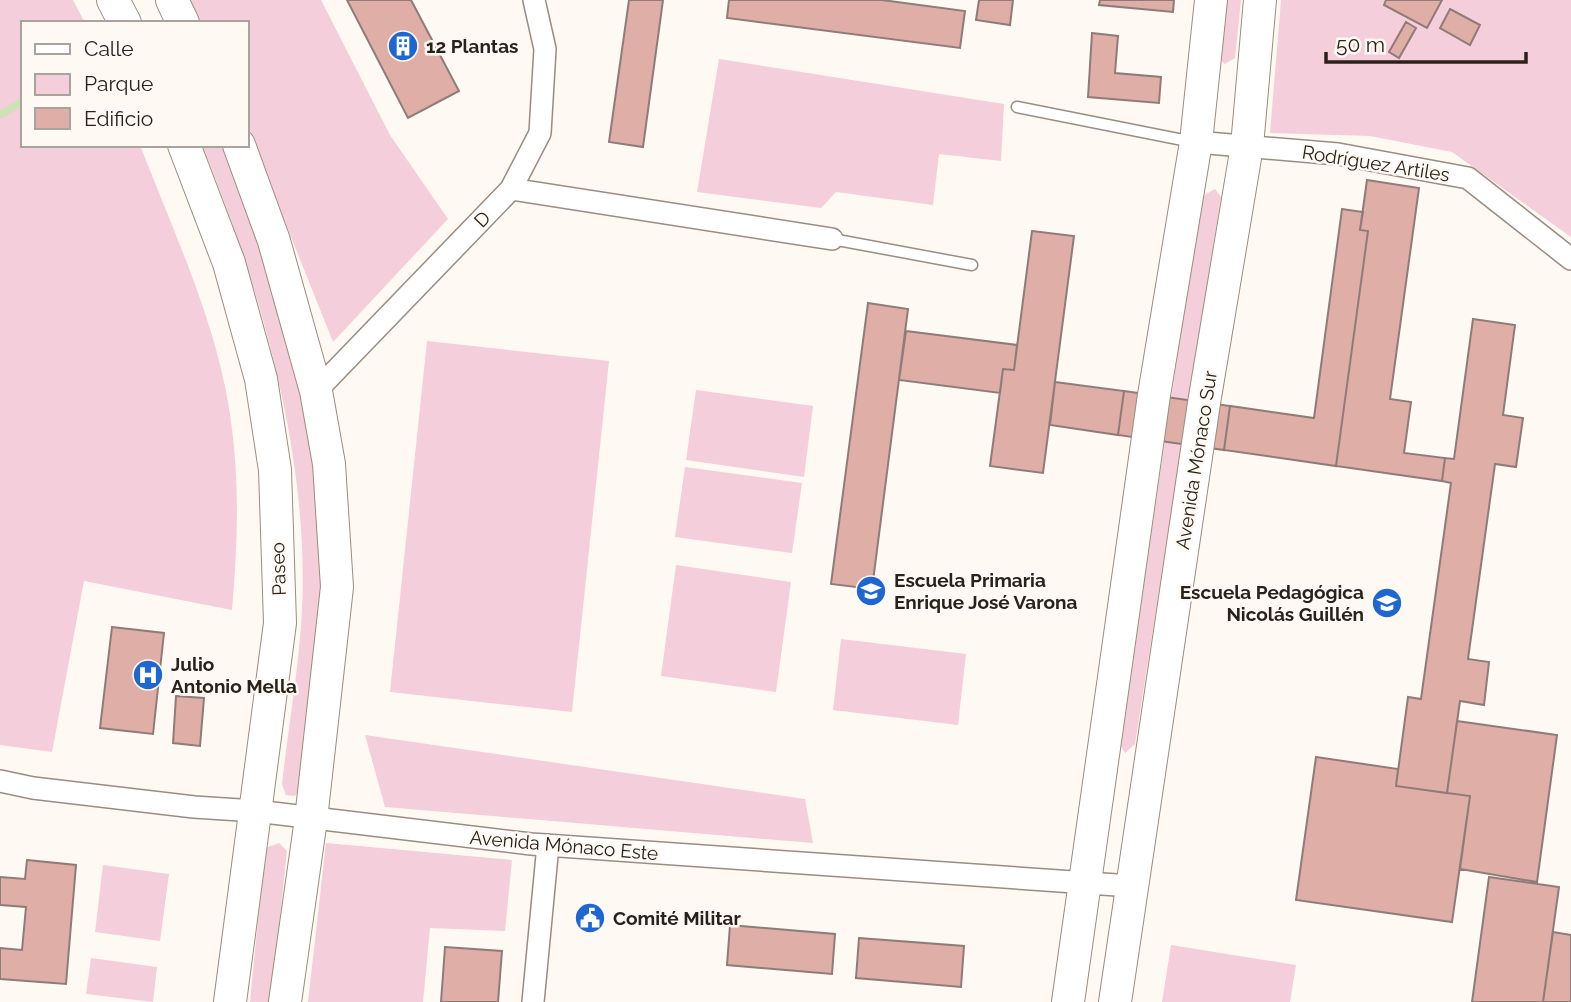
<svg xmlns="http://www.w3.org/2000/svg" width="1571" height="1002" viewBox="0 0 1571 1002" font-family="Raleway,sans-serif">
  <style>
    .green { fill: #f5cedb }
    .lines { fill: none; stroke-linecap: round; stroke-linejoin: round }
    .stream { stroke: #cfe1b7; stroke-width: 8 }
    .building { fill: #dfaea6; stroke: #8f7c79; stroke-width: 2 }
    .lane-casing { stroke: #9b8c81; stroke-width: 13 }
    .street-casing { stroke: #9b8c81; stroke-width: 24 }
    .secondary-casing { stroke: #9b8c81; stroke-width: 34 }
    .lane { stroke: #fff; stroke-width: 10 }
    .street { stroke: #fff; stroke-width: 21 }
    .secondary { stroke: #fff; stroke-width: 32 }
    .labels { text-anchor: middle; stroke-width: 5; stroke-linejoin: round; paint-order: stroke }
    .poi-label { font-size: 19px; font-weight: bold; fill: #28221d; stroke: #fff9f3; text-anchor: start }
    .street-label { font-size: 19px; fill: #28221d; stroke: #fff9f3 }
  </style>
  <rect width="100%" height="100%" fill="#fff9f3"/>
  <path class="green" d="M0,0H73L85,23H23V145H140C172,228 215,319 229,408C240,475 238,542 232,610L84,581L52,752L0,745Z
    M186,0H321L390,135L448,219L333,342L247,127V23H197Z
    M1224,0H1241L1235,58L1225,64L1217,57Z
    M1281,0H1571V237L1452,152L1370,136L1270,133Z
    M719,59L1004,104L1001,161L939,154L933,205L836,192L821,208L697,192Z
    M202,145H224C291,300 332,467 319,637C314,687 307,736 301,786L295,796L286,795L282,784C288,731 297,678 301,626C313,467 262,291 202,145Z
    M1215,189L1221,197L1135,744L1125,753L1120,745L1201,197Z
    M427,341L609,361L572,712L390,692Z
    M696,390L813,406L804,477L686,460Z
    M685,467L802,483L792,553L675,537Z
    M676,565L791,582L776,692L661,676Z
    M841,639L966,654L958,725L833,710Z
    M365,735L805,799L813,843L385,807Z
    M279,843L287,851L271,1002H250L265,848Z
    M326,843L512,860L505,931L430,928L423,1002H308Z
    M103,865L169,874L160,941L95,932Z
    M1171,945L1296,965L1290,1002H1162Z
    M91,958L157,967L153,1002L86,994Z"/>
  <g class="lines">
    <path class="stream" d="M0,115L23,101"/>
  </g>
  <path class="building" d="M347,0H411L459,91L408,118Z
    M629,0H663L643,147L609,142Z
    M729,0H882L965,11L960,48L727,18Z
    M979,0H1013L1010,25L976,20Z
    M1100,0H1174L1173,12L1099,5Z
    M1386,0H1442L1427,28L1384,5Z
    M1450,9L1480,25L1470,45L1440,28Z
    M1406,22L1416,28L1399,58L1389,52Z
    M1092,33L1118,36L1115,73L1161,77L1159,103L1088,97Z
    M1367,180L1419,188L1390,399L1411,402L1404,453L1445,458L1442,481L1336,466L1368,231L1360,230Z
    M1342,209L1363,212L1360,230L1368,231L1336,466L1224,450L1230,406L1314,418Z
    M1032,231L1074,236L1043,473L990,466L1003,369L1014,370Z
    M868,303L908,309L872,589L831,584Z
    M1473,319L1515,325L1503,415L1523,418L1516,467L1495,464L1468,659L1489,662L1484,705L1460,701L1447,793L1396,786L1408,697L1421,699L1451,483L1442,481L1445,458L1454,459Z
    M906,331L1017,345L1014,370L1003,369L1000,393L899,380Z
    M1055,382L1124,391L1118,435L1050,425Z
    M1124,391L1230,406L1224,450L1118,435Z
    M112,627L164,633L153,734L100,728Z
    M176,696L204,698L200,746L173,743Z
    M1457,721L1557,735L1537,882L1460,869L1470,796L1447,793Z
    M1316,757L1398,769L1396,786L1470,796L1452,922L1296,900Z
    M27,860L76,865L66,984L0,979V948L22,950L26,907L0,905V877L25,879Z
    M1489,877L1559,887L1543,1002H1472Z
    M730,925L835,934L832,974L727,965Z
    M1553,932L1571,935V1002H1543Z
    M859,938L964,946L961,987L856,978Z
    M445,947L502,951L498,1002H441Z"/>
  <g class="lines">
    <g class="lane-casing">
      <path id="lane" d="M1017,107L1193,142
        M832,239L972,265"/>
    </g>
    <g class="street-casing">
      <path id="street" d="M1196,142L1338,154L1468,178L1571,259
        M511,189L832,239
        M316,391L511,189L540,133L545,49L534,0
        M0,781L33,788L194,807L256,811L531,844L1131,886
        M533,1002L548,845"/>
    </g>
    <g class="secondary-casing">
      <path id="secondary" d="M113,0L125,23
        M172,0L183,23
        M184,145L229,263L261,379L275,470L280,623L230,1002
        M239,145L274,241L316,391L329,464L337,587L311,819L285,1002
        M1068,1002L1154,395L1196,142L1211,0
        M1115,1002L1204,403L1247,146L1260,0"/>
    </g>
    <use href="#lane" class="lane"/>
    <use href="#street" class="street"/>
    <use href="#secondary" class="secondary"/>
  </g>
  <defs>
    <g id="building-disc" transform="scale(1.575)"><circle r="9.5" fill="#1e67d2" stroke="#fff9f3"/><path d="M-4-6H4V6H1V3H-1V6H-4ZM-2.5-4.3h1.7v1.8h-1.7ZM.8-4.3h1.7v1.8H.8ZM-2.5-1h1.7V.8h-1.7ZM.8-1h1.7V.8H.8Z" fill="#fff"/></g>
    <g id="school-disc" transform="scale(1.575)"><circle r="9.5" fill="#1e67d2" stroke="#fff9f3"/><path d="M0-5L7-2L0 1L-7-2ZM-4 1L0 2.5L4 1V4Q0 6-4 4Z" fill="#fff"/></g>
    <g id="university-disc" transform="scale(1.575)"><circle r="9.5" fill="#1e67d2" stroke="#fff9f3"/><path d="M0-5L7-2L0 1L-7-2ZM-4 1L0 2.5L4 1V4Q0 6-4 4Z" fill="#fff"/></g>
    <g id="hospital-disc" transform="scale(1.575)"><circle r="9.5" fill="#1e67d2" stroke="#fff9f3"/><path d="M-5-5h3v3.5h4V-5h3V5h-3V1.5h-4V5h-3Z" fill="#fff"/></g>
    <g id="civic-disc" transform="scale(1.575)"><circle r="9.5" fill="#1e67d2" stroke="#fff9f3"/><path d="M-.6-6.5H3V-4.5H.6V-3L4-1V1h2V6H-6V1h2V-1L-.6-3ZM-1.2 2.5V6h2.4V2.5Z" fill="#fff"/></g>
  </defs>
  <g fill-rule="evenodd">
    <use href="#building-disc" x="403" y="46"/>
    <use href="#school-disc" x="871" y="591"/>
    <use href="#university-disc" x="1387" y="603"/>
    <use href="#hospital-disc" x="148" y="675"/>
    <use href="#civic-disc" x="590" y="918"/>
  </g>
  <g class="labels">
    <g class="poi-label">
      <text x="426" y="53">12 Plantas</text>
      <text x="894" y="587">Escuela Primaria<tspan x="894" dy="22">Enrique José Varona</tspan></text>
      <text x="1364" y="599" text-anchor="end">Escuela Pedagógica<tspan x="1364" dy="22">Nicolás Guillén</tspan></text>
      <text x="171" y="671">Julio<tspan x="171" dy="22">Antonio Mella</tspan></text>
      <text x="613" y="925">Comité Militar</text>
    </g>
    <g class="street-label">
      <text transform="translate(1376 163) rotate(9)" y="7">Rodríguez Artiles</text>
      <text transform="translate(482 219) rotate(-46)" y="7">D</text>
      <text transform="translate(1196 460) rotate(-81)" y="7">Avenida Mónaco Sur</text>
      <text transform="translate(278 569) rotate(-92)" y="7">Paseo</text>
      <text transform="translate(564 845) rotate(5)" y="7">Avenida Mónaco Este</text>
    </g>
  </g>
  <rect x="21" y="21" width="228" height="126" fill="#fff9f3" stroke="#a9a39d" stroke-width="2"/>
  <rect x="35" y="44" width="35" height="10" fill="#ffffff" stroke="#a9a39d" stroke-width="2"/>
  <text x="84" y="56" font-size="21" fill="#28221d">Calle</text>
  <rect x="35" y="74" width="35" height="21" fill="#f5cedb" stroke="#a9a39d" stroke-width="2"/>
  <text x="84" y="91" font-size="21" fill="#28221d">Parque</text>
  <rect x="35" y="108" width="35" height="21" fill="#dfaea6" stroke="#a9a39d" stroke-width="2"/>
  <text x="84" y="126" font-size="21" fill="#28221d">Edificio</text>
  <path d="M1326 52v10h200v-10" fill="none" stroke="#28221d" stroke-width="3.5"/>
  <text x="1336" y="52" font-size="21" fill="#28221d" stroke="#fff9f3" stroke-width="5" paint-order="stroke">50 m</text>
</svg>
